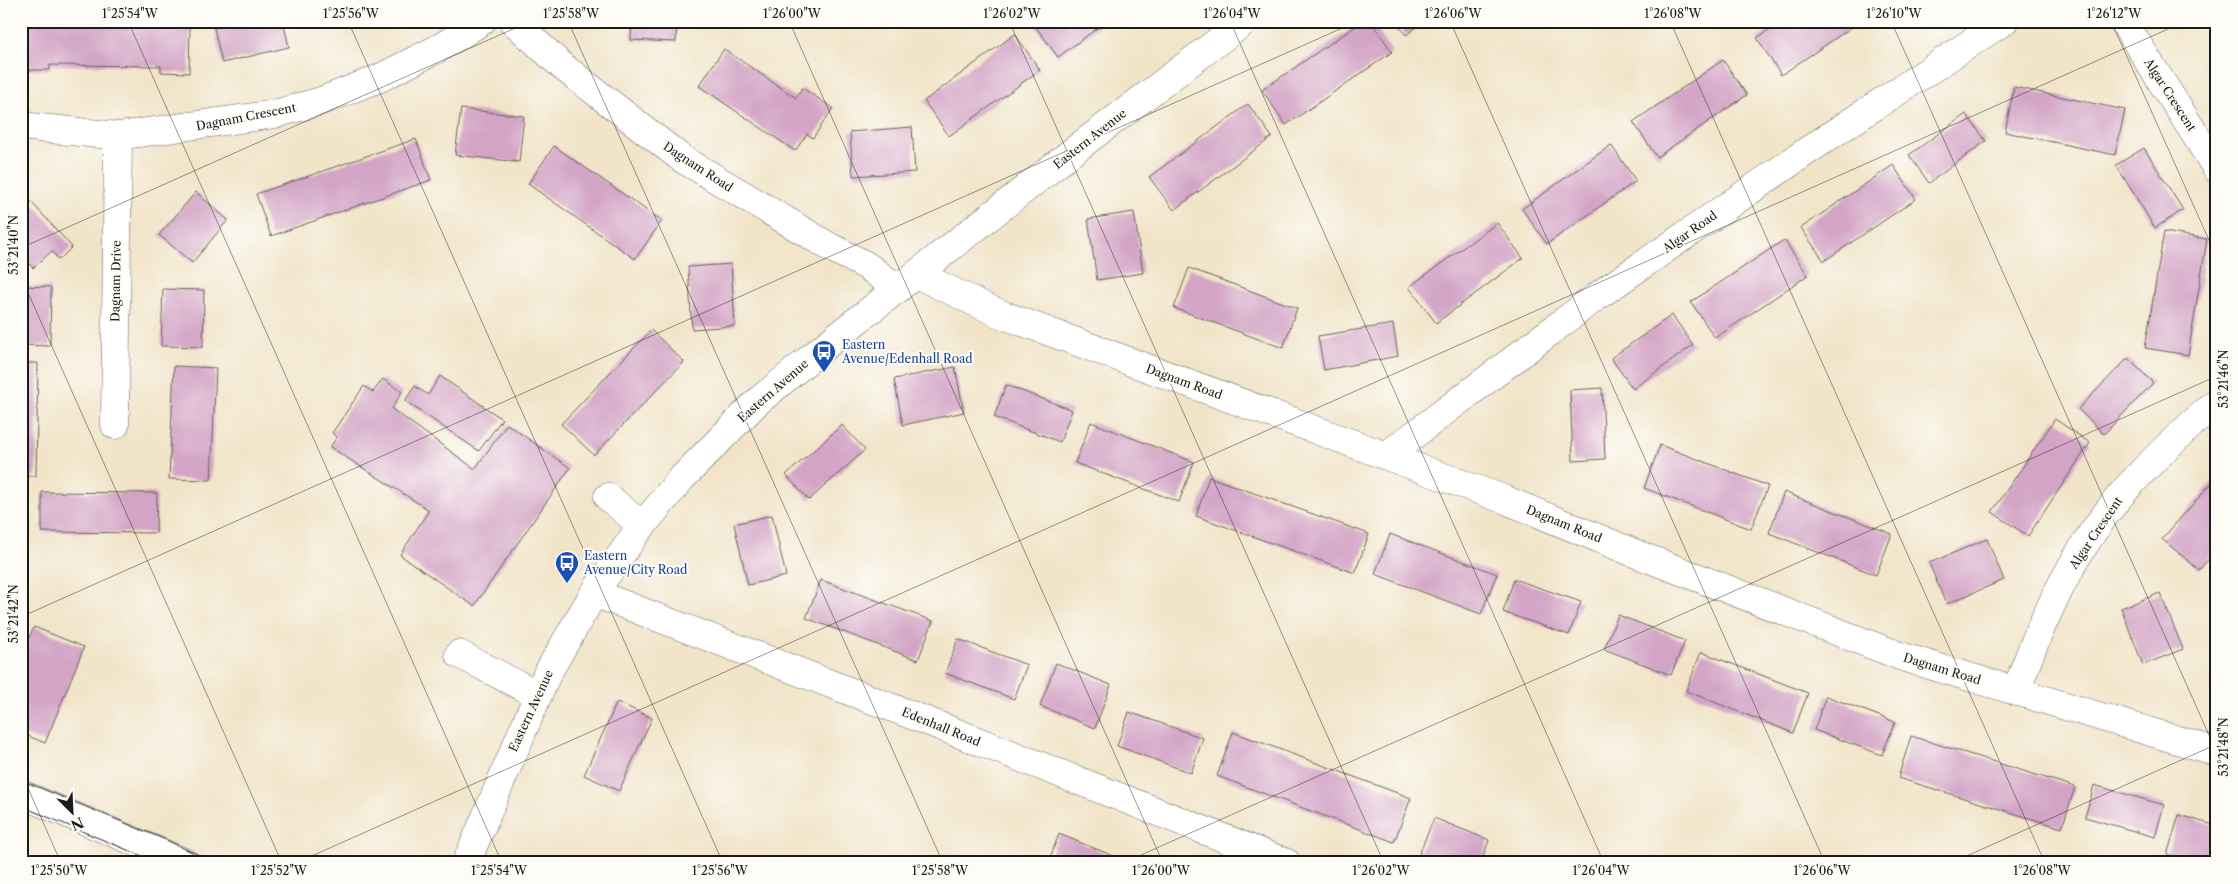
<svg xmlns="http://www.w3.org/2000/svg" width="2238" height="884" viewBox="0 0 2238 884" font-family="'Libre Caslon Text',serif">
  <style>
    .building { fill: #d3a4c6 }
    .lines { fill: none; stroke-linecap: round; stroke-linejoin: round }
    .minor-casing { stroke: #676259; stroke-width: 29 }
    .major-casing { stroke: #676259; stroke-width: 29 }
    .minor { stroke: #fff; stroke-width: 28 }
    .major { stroke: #fff; stroke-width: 28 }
    .tram { stroke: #1c1c1c; stroke-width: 1 }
    .ticks { fill: none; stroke: #1c1c1c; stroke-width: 1; stroke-opacity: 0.45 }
    .labels { text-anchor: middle; stroke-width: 4; stroke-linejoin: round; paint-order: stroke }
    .street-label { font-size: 12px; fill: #1c1c1c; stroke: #fdfcf7 }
    .transit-label { font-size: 12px; fill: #164399; stroke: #fdfcf7; text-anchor: start }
    .neatline { fill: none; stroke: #1c1c1c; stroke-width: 2 }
    .ticks-label { font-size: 12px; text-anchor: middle; fill: #1c1c1c }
  </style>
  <rect width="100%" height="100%" fill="#fdfcf7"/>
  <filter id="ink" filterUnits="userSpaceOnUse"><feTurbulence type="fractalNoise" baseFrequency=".02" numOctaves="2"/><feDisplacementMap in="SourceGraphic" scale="10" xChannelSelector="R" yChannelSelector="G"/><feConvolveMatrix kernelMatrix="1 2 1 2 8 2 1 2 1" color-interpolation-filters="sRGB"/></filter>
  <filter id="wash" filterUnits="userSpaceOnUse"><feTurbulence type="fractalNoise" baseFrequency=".0096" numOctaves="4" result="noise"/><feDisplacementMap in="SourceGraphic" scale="20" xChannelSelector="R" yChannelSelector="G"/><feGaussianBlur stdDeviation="1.12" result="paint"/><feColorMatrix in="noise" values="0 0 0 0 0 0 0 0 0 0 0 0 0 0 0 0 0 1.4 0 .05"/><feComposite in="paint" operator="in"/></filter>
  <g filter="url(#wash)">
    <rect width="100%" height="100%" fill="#f1e4c9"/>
    <g id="blocks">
      <path class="building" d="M25,21H161V25H190L189,73L161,72V66L50,65V70H21L22,24H25Z
        M242,21H283L289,47L222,63L214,28Z
        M632,21H677L676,42L631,40Z
        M1035,21H1107L1058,57L1033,23Z
        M1363,21H1371L1392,52L1286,125L1262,90Z
        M1395,21H1425L1406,35Z
        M1782,21H1861L1781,75L1757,38Z
        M1015,34L1040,70L949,136L924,101Z
        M724,49L796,98L802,88L833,108L813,138L807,134L795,151L699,86Z
        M1723,60L1747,95L1657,157L1633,122Z
        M2014,87L2125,110L2115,155L2005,132Z
        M1248,104L1272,137L1174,210L1149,177Z
        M461,109L524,116L519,162L455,155Z
        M1966,114L1986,141L1929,183L1909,155Z
        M912,127L915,172L853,176L850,132Z
        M416,139L431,180L271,236L256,194Z
        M1611,145L1636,181L1547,244L1522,209Z
        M554,146L662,221L635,259L528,184Z
        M2144,148L2183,210L2155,228L2116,165Z
        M1893,165L1916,199L1824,261L1801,228Z
        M196,192L228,220L192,263L159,235Z
        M23,193L72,247L59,260L52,251L33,268L21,255Z
        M1134,212L1143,273L1097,280L1088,219Z
        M1497,223L1523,258L1436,323L1409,287Z
        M2164,232L2207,239L2188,355L2145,348Z
        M1784,240L1808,275L1715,338L1691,302Z
        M731,264L735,326L692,329L688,267Z
        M1189,268L1297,308L1283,348L1174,308Z
        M21,286L51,287L50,346L21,345Z
        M163,289L204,290L203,347L161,346Z
        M1672,315L1693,345L1633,389L1611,358Z
        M1393,324L1398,356L1324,370L1318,336Z
        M651,330L684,362L594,455L561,424Z
        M2128,358L2153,383L2104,434L2078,409Z
        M21,363H38L36,476H21Z
        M174,366L216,368L211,480L169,479Z
        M955,367L964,412L903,425L894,379Z
        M440,376L502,419L479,451L405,401L415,386L428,395Z
        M383,379L402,392L392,409L475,469L507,424L570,468L474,606L400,555L429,510L330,447L337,437L332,433L364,386L373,392Z
        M1006,385L1072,410L1060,442L994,417Z
        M1602,388L1605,459L1573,461L1570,390Z
        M2055,419L2090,443L2028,536L1992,512Z
        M1091,422L1194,462L1179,502L1075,463Z
        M842,425L865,450L809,500L786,475Z
        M1660,445L1768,486L1751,529L1644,488Z
        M1209,477L1369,534L1355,573L1196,516Z
        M2217,477V550L2199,570L2162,539Z
        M42,492L157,493L156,533L42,532Z
        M1784,492L1892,534L1876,575L1769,533Z
        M772,515L786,576L748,585L734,524Z
        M1390,534L1497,574L1481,614L1375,574Z
        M1987,539L2004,580L1946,604L1929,563Z
        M1514,579L1581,602L1569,635L1503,612Z
        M821,580L933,621L918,660L806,618Z
        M2160,593L2183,649L2143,665L2121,608Z
        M1618,615L1685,641L1671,675L1604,649Z
        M34,627L84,647L45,743L21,733V637L28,640Z
        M958,639L1027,665L1014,699L945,673Z
        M1701,652L1808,693L1793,733L1686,691Z
        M1056,663L1111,685L1095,728L1040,706Z
        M2216,666L2217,667V686L2211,685Z
        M1826,696L1895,722L1882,755L1814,730Z
        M617,702L652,718L619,791L584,775Z
        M1129,712L1203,738L1191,773L1117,746Z
        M1233,732L1411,798L1394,842L1217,776Z
        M1911,736L2075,787L2062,828L1898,778Z
        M2094,785L2164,805L2155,837L2085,817Z
        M2179,815L2217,826V863H2194L2167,855Z
        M1434,818L1489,840L1481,863H1428L1417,859Z
        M1059,834L1131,863H1048Z"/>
    </g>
  </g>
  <g filter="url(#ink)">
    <use href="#blocks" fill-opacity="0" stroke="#676259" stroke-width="1"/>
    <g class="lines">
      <g class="minor-casing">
        <path id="minor" d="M513,21L562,66L681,158L830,247L867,266L898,289
          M2123,21L2217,169
          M21,126L118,136L275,114L321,101L380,78L441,47L482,21
          M918,275L998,313L1506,500L1634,553L1900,656L2217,752
          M115,425L118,136
          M1386,456L1596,297L1810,149L2004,21
          M608,497L642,526
          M594,593L932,723L1287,863
          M459,654L538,695
          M2016,692C2041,619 2075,547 2126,489C2154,458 2185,429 2217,402
          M466,863L547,674L594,593L637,532L681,479L756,403L836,337L1081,145L1245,21"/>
      </g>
      <g class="major-casing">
        <path id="major" d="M21,794L186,863"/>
      </g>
      <use href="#minor" class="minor"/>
      <use href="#major" class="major"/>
      <path class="tram" d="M21,780L166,840L216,863
        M21,806L159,863"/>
    </g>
  </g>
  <path class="ticks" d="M128,21L502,863M348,21L723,863M568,21L943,863M789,21L1163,863M1009,21L1384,863M1230,21L1604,863M1450,21L1825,863M1670,21L2045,863M1891,21L2217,753M2111,21L2217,258M21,248L531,21M21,277L282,863M21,617L1358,21M21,772L61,863M296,863L2186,21M1123,863L2217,376M1951,863L2217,744"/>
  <defs>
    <g id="bus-pin" transform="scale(1.25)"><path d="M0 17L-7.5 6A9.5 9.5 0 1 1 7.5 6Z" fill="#1a4fb4" stroke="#fdfcf7"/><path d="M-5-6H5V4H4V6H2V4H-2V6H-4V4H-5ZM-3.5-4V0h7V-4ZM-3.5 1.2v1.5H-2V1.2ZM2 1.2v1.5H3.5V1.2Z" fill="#fff"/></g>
  </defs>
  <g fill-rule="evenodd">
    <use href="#bus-pin" x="824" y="352"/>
    <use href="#bus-pin" x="567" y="563"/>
  </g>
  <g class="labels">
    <g class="street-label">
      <text transform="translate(2170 95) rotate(57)" y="4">Algar Crescent</text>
      <text transform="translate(246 117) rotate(-11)" y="4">Dagnam Crescent</text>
      <text transform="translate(1090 139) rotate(-38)" y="4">Eastern Avenue</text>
      <text transform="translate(698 167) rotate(33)" y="4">Dagnam Road</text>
      <text transform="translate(1690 232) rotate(-35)" y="4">Algar Road</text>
      <text transform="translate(116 281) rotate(-89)" y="4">Dagnam Drive</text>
      <text transform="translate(1184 382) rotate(20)" y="4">Dagnam Road</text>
      <text transform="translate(773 391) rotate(-41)" y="4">Eastern Avenue</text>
      <text transform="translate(1564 524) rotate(22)" y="4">Dagnam Road</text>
      <text transform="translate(2096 533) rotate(-56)" y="4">Algar Crescent</text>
      <text transform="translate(1942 669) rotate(17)" y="4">Dagnam Road</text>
      <text transform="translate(531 711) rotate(-65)" y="4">Eastern Avenue</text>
      <text transform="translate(941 727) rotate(22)" y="4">Edenhall Road</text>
    </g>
    <g class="transit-label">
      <text x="842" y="349">Eastern<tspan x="842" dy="14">Avenue/Edenhall Road</tspan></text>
      <text x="584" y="560">Eastern<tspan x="584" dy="14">Avenue/City Road</tspan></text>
    </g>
  </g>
  <rect width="2238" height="884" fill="none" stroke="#fdfcf7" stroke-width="55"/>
  <g transform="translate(72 812) rotate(156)" stroke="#fdfcf7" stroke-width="4" paint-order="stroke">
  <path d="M0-4L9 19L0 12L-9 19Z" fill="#1c1c1c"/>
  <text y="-8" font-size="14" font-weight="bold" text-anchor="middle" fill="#1c1c1c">N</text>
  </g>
  <rect x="28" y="28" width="2182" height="828" class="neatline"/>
  <g class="ticks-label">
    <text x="130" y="18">1°25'54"W</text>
    <text x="351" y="18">1°25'56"W</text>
    <text x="571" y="18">1°25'58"W</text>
    <text x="792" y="18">1°26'00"W</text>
    <text x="1012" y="18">1°26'02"W</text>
    <text x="1232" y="18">1°26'04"W</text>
    <text x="1453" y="18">1°26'06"W</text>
    <text x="1673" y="18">1°26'08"W</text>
    <text x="1894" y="18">1°26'10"W</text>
    <text x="2114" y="18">1°26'12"W</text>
    <text transform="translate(14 245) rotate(-90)" y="4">53°21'40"N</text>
    <text transform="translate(2224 379) rotate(-90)" y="4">53°21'46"N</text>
    <text transform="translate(14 614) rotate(-90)" y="4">53°21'42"N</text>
    <text transform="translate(2224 747) rotate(-90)" y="4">53°21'48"N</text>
    <text x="59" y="875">1°25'50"W</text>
    <text x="279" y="875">1°25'52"W</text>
    <text x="499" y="875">1°25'54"W</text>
    <text x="720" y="875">1°25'56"W</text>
    <text x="940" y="875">1°25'58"W</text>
    <text x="1161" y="875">1°26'00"W</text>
    <text x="1381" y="875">1°26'02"W</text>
    <text x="1601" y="875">1°26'04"W</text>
    <text x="1822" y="875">1°26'06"W</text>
    <text x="2042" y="875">1°26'08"W</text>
  </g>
</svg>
